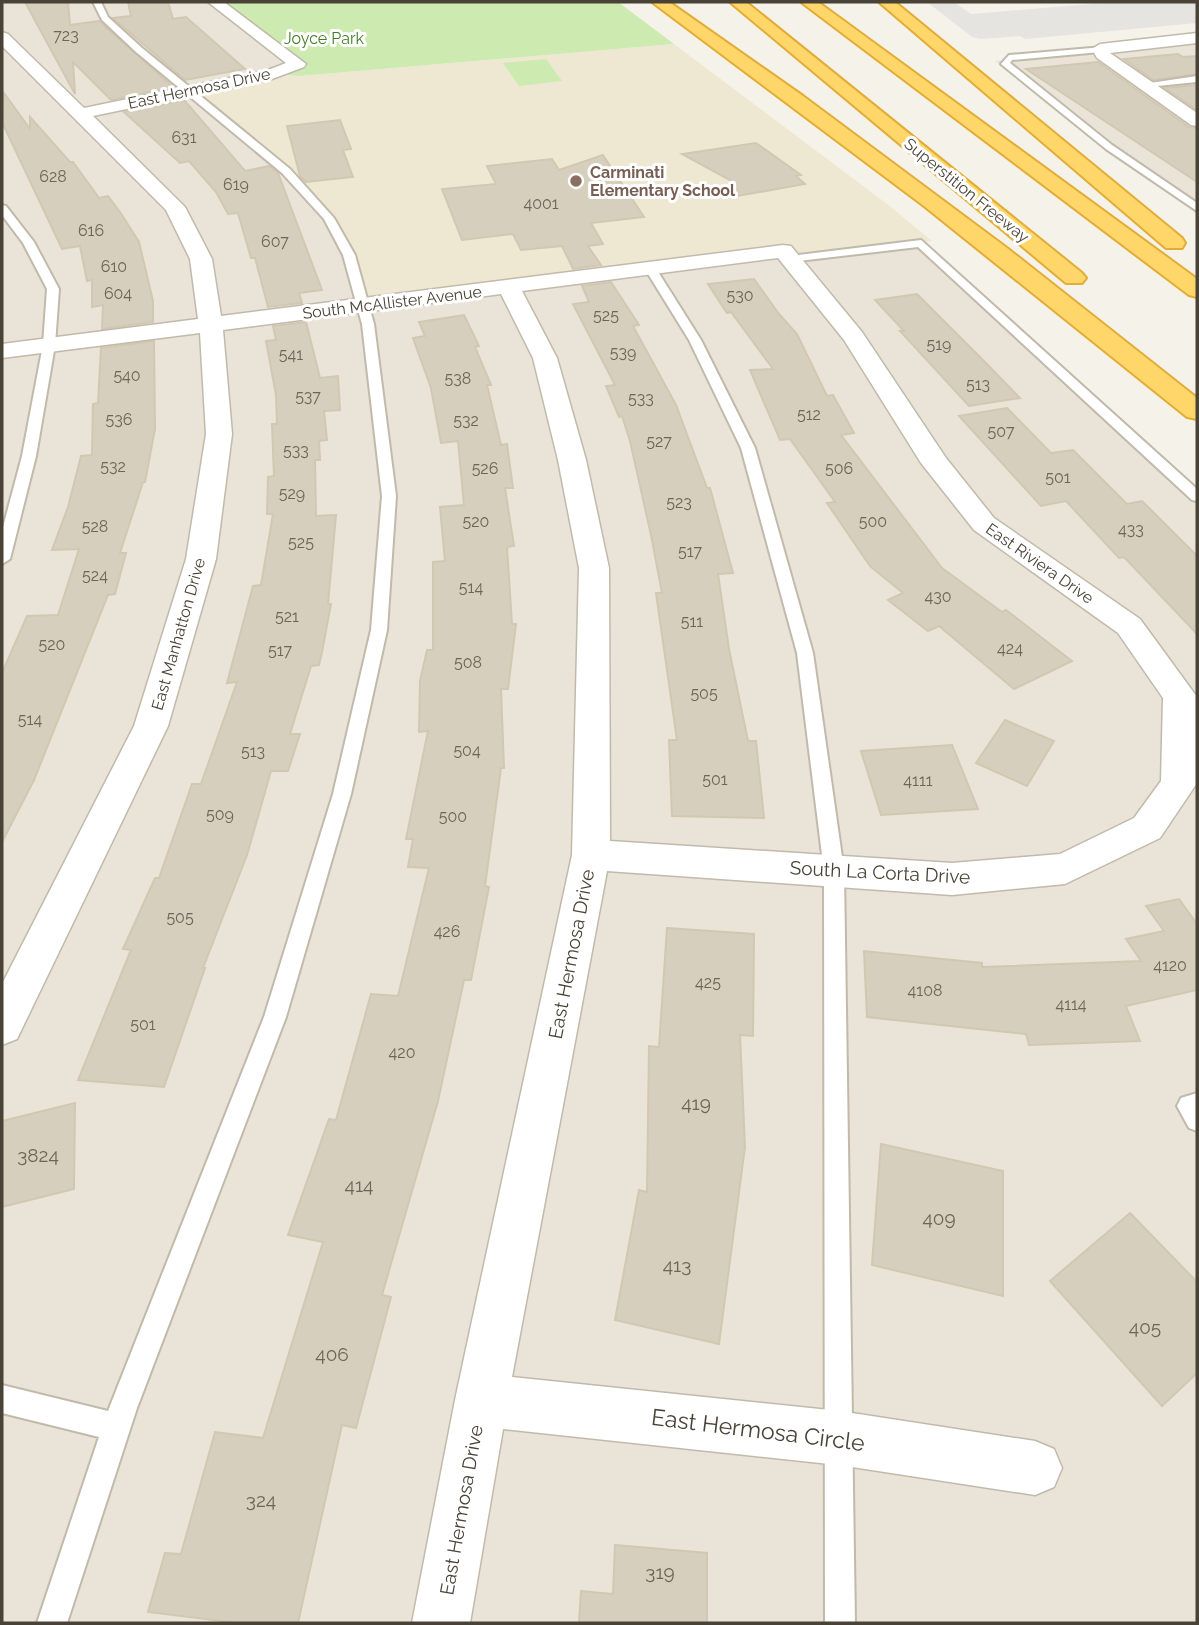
<svg xmlns="http://www.w3.org/2000/svg" width="1199" height="1625" viewBox="0 0 1199 1625" font-family="Raleway,sans-serif">
  <style>
    .residential { fill: #e9e4d7 }
    .education { fill: #eee8d3 }
    .green { fill: #cdeab1 }
    .parking { fill: #e6e4e1 }
    .building { fill: #d7cfbe; stroke: #d2c7b1; stroke-width: 2 }
    .lines { fill: none; stroke-linecap: round; stroke-linejoin: round }
    .service-casing { stroke: #c1baab; stroke-width: 4 }
    .minor-casing { stroke: #c1baab; stroke-width: 3 }
    .motorway-casing { stroke: #e2ac36; stroke-width: 4 }
    .service { fill: #fff; fill-rule: evenodd }
    .minor { fill: #fff; fill-rule: evenodd }
    .motorway { fill: #ffd66a; fill-rule: evenodd }
    .education-dot { fill: #8d6e63; stroke: #fff; stroke-width: 2.5 }
    .labels { text-anchor: middle; stroke-width: 6; stroke-linejoin: round; paint-order: stroke }
    .number-label { font-size: 16px; fill: #6c6659 }
    .far-park-label { font-size: 16px; fill: #437d28; stroke: #fff }
    .far-street-label { font-size: 16px; fill: #494337; stroke: #fff }
    .far-education-label { font-size: 16px; font-weight: bold; fill: #785e54; stroke: #fff; text-anchor: start }
    .street-label { font-size: 19px; fill: #494337; stroke: #fff }
    .near-number-label { font-size: 19px; fill: #6c6659 }
    .near-street-label { font-size: 23px; fill: #494337; stroke: #fff }
  </style>
  <rect width="100%" height="100%" fill="#f5f2e9"/>
  <path class="residential" d="M2,2H215L298,64L272,74L783,251L921,243L1197,497V1623H2Z
    M1197,43V208L995,61Z"/>
  <path class="education" d="M674,44L891,207L932,241L790,259L782,251L362,307L349,255L329,218L286,171L187,91L272,74L299,76Z"/>
  <path class="green" d="M215,2H618L674,44L299,76L272,74L297,64Z
    M546,59L562,81L519,86L503,63Z"/>
  <path class="parking" d="M927,2H954L971,14L1115,2H1197V23L1025,39L1020,36L981,39L972,37Z"/>
  <path class="building" d="M25,2H68L70,25L99,21L173,87L111,100L73,62L75,94Z
    M128,2H168L173,19L186,17L245,69L185,80L113,18L131,16Z
    M1178,54L1183,57L1197,56V74L1153,80L1124,59Z
    M1098,62L1189,127L1197,128V182L1026,69Z
    M1197,85V110L1165,88Z
    M4,93L30,129V117L70,162H73L99,198L108,196L120,212L139,242L153,301V322L102,329L103,305L92,307V280L87,281L80,246L62,249L2,122Z
    M184,100L245,171L269,166L278,173L322,290L299,293L302,303L268,307L255,258H251L238,213L228,214L216,192L189,161L180,163L124,112Z
    M340,120L351,149L343,150L353,177L306,182L300,176L287,126Z
    M756,143L801,175L796,176L805,184L726,198L730,180L682,154Z
    M603,155L644,217L591,223L603,244L588,246L601,265L573,269L562,246L521,250L513,234L462,240L442,189L496,184L487,166L552,159L559,170Z
    M754,279L779,314L797,334L827,396L833,395L854,433L841,435L942,568L1002,612L1006,610L1072,661L1014,689L939,626L928,631L888,600L903,593L870,566L827,503L835,502L790,439L780,440L750,370L773,369L731,312L727,313L708,284Z
    M611,282L639,325L633,326L676,405L707,488H710L733,573L718,574L729,649L748,741H756L764,818L672,816L669,740H677L656,593H662L651,535L630,441L622,416L619,417L606,386L615,385L573,304L589,302L582,286Z
    M917,294L979,356L1020,398L969,406L900,331H904L875,300Z
    M464,315L479,346L475,347L491,385H487L501,445L507,444L513,488H505L514,546L507,547L512,624H516L508,689H501L504,768H501L485,886L489,887L471,980H464L438,1101L382,1295L391,1297L356,1428L342,1425L298,1623H238L148,1612L165,1553L181,1554L215,1432L263,1438L323,1242L288,1235L329,1119L336,1120L371,994L398,996L429,868L408,867L413,839H406L428,731L419,732L420,681L427,650H433V562L445,561L440,507L464,505L458,441L441,443L431,388L413,338L425,336L419,322Z
    M306,322L320,378L338,376L340,410L324,411L327,440L319,441L320,460H315L316,516L336,515L328,604H331L322,652L319,665L311,666L290,734H300L288,771H271L247,855L203,968H205L164,1087L78,1080L131,950L123,949L155,878H159L192,784H201L237,682L227,683L253,586L261,585L273,514H267L268,477L274,476L272,424H277L276,395L266,341L276,340L273,326Z
    M154,341L155,429L145,482H143L120,553H126L115,594L108,595L34,780L2,842V673L27,616L58,615L79,549L52,550L68,507L81,456L92,455L93,404L98,403L101,348Z
    M1007,408L1051,453L1073,450L1127,504L1142,501L1197,556V634L1124,557L1119,558L1066,501L1041,506L959,416Z
    M1005,720L1054,741L1027,786L976,763Z
    M952,745L978,809L881,815L861,751Z
    M1179,899L1197,924V990L1126,1006L1140,1041L1029,1045L1026,1034L867,1017L864,951L982,963V967L1141,961L1126,939L1164,931L1146,906Z
    M667,928L754,934L753,1036L740,1035L745,1147L719,1344L615,1320L639,1190L647,1192L649,1046L659,1047Z
    M75,1103L74,1189L2,1207V1121Z
    M881,1144L1003,1171V1296L872,1265Z
    M1130,1213L1197,1282V1373L1162,1406L1050,1281Z
    M615,1545L707,1553V1623H579L581,1591L613,1594Z"/>
  <g class="lines">
    <g class="service-casing">
      <path id="service" d="M93,2H101L108,17L142,48L290,169L334,218L355,255L374,324L396,496L387,630L351,794L286,1017L137,1408L67,1623H37L99,1437L2,1413V1385L108,1411L264,1017L333,794L371,630L382,496L362,324L343,255L324,219L282,173L136,52L102,20Z
        M1103,47L1100,52L1012,60L1010,63L1112,145L1197,203V211L1106,149L1001,64L1009,55Z
        M1197,76V82L1147,87L1143,84Z
        M2,205L6,206L34,242L59,289L55,345L36,456L10,559L2,564V531L22,456L43,345L47,289L23,243L2,215Z
        M921,240L1197,489V501L1192,500L918,247L790,262L784,259L790,256Z
        M647,267H655L701,340L755,448L813,653L844,871L855,1623H825L824,871L797,653L741,448L689,340L645,269Z
        M1197,1093V1131L1189,1128L1177,1106L1181,1098Z"/>
    </g>
    <g class="minor-casing">
      <path id="minor" d="M208,2H224L306,64L304,67L272,79L93,116L185,207L212,259L221,316L783,245L791,246L862,332L946,458L994,518L1140,619L1197,697V783L1160,838L1065,884L952,895L607,871L512,1377L839,1411L1035,1441L1054,1449L1062,1468L1054,1487L1035,1495L839,1465L503,1429L470,1623H412L455,1400L572,855L579,568L558,460L533,358L501,294L223,330L232,434L216,559L168,726L17,1039L2,1045V984L134,726L186,559L206,434L200,333L2,358V344L198,319L190,259L166,210L2,46V32L8,34L84,108L268,70L286,63ZM778,258L844,340L921,463L974,530L1118,633L1163,698L1161,781L1134,818L1060,854L952,863L610,841L609,568L586,460L557,358L522,291Z
        M1197,33V43L1110,53L1197,113V126L1191,125L1097,58L1092,49L1100,44Z"/>
    </g>
    <g class="motorway-casing">
      <path id="motorway" d="M652,2H669L803,96L1007,248L1197,398V419L1187,417L924,206Z
        M730,2H746L1082,273L1086,278L1082,283H1066Z
        M801,2H818L1197,279V297L1189,295Z
        M879,2H895L1182,238L1185,243L1182,248H1166Z"/>
    </g>
    <use href="#service" class="service"/>
    <use href="#minor" class="minor"/>
    <use href="#motorway" class="motorway"/>
  </g>
  <circle class="education-dot" cx="576" cy="181" r="7"/>
  <g class="labels">
    <g class="number-label">
      <text x="66" y="41">723</text>
      <text x="184" y="143">631</text>
      <text x="53" y="182">628</text>
      <text x="236" y="190">619</text>
      <text x="541" y="209">4001</text>
      <text x="91" y="236">616</text>
      <text x="275" y="247">607</text>
      <text x="114" y="272">610</text>
      <text x="118" y="299">604</text>
      <text x="740" y="301">530</text>
      <text x="606" y="321">525</text>
      <text x="939" y="350">519</text>
      <text x="623" y="358">539</text>
      <text x="291" y="360">541</text>
      <text x="127" y="381">540</text>
      <text x="458" y="384">538</text>
      <text x="978" y="390">513</text>
      <text x="308" y="402">537</text>
      <text x="641" y="404">533</text>
      <text x="809" y="420">512</text>
      <text x="119" y="425">536</text>
      <text x="466" y="426">532</text>
      <text x="1001" y="437">507</text>
      <text x="659" y="447">527</text>
      <text x="296" y="456">533</text>
      <text x="113" y="472">532</text>
      <text x="485" y="474">526</text>
      <text x="839" y="474">506</text>
      <text x="1058" y="483">501</text>
      <text x="292" y="499">529</text>
      <text x="679" y="508">523</text>
      <text x="476" y="527">520</text>
      <text x="873" y="527">500</text>
      <text x="95" y="532">528</text>
      <text x="1131" y="535">433</text>
      <text x="301" y="548">525</text>
      <text x="690" y="557">517</text>
      <text x="95" y="581">524</text>
      <text x="471" y="593">514</text>
      <text x="938" y="602">430</text>
      <text x="287" y="622">521</text>
      <text x="692" y="627">511</text>
      <text x="52" y="650">520</text>
      <text x="1010" y="654">424</text>
      <text x="280" y="656">517</text>
      <text x="468" y="668">508</text>
      <text x="704" y="699">505</text>
      <text x="30" y="725">514</text>
      <text x="467" y="756">504</text>
      <text x="253" y="757">513</text>
      <text x="715" y="785">501</text>
      <text x="918" y="786">4111</text>
      <text x="220" y="820">509</text>
      <text x="453" y="822">500</text>
      <text x="180" y="923">505</text>
      <text x="447" y="937">426</text>
      <text x="1170" y="971">4120</text>
      <text x="708" y="988">425</text>
      <text x="925" y="996">4108</text>
      <text x="1071" y="1010">4114</text>
      <text x="143" y="1030">501</text>
      <text x="402" y="1058">420</text>
    </g>
    <g class="far-park-label">
      <text x="324" y="44">Joyce Park</text>
    </g>
    <g class="far-street-label">
      <text transform="translate(199 88) rotate(-12)" y="6">East Hermosa Drive</text>
      <text transform="translate(967 190) rotate(39)" y="6">Superstition Freeway</text>
      <text transform="translate(392 302) rotate(-7)" y="6">South McAllister Avenue</text>
      <text transform="translate(1040 563) rotate(35)" y="6">East Riviera Drive</text>
      <text transform="translate(178 634) rotate(-74)" y="6">East Manhatton Drive</text>
    </g>
    <g class="far-education-label">
      <text x="590" y="178">Carminati<tspan x="590" dy="18">Elementary School</tspan></text>
    </g>
    <g class="street-label">
      <text transform="translate(880 872) rotate(3)" y="7">South La Corta Drive</text>
      <text transform="translate(571 954) rotate(-79)" y="7">East Hermosa Drive</text>
      <text transform="translate(461 1510) rotate(-80)" y="7">East Hermosa Drive</text>
    </g>
    <g class="near-number-label">
      <text x="696" y="1110">419</text>
      <text x="38" y="1162">3824</text>
      <text x="359" y="1192">414</text>
      <text x="939" y="1225">409</text>
      <text x="677" y="1272">413</text>
      <text x="1145" y="1334">405</text>
      <text x="332" y="1361">406</text>
      <text x="261" y="1507">324</text>
      <text x="660" y="1579">319</text>
    </g>
    <g class="near-street-label">
      <text transform="translate(758 1430) rotate(7)" y="8">East Hermosa Circle</text>
    </g>
  </g>
  <rect width="1199" height="1625" fill="none" stroke="#494337" stroke-width="7"/>
</svg>
